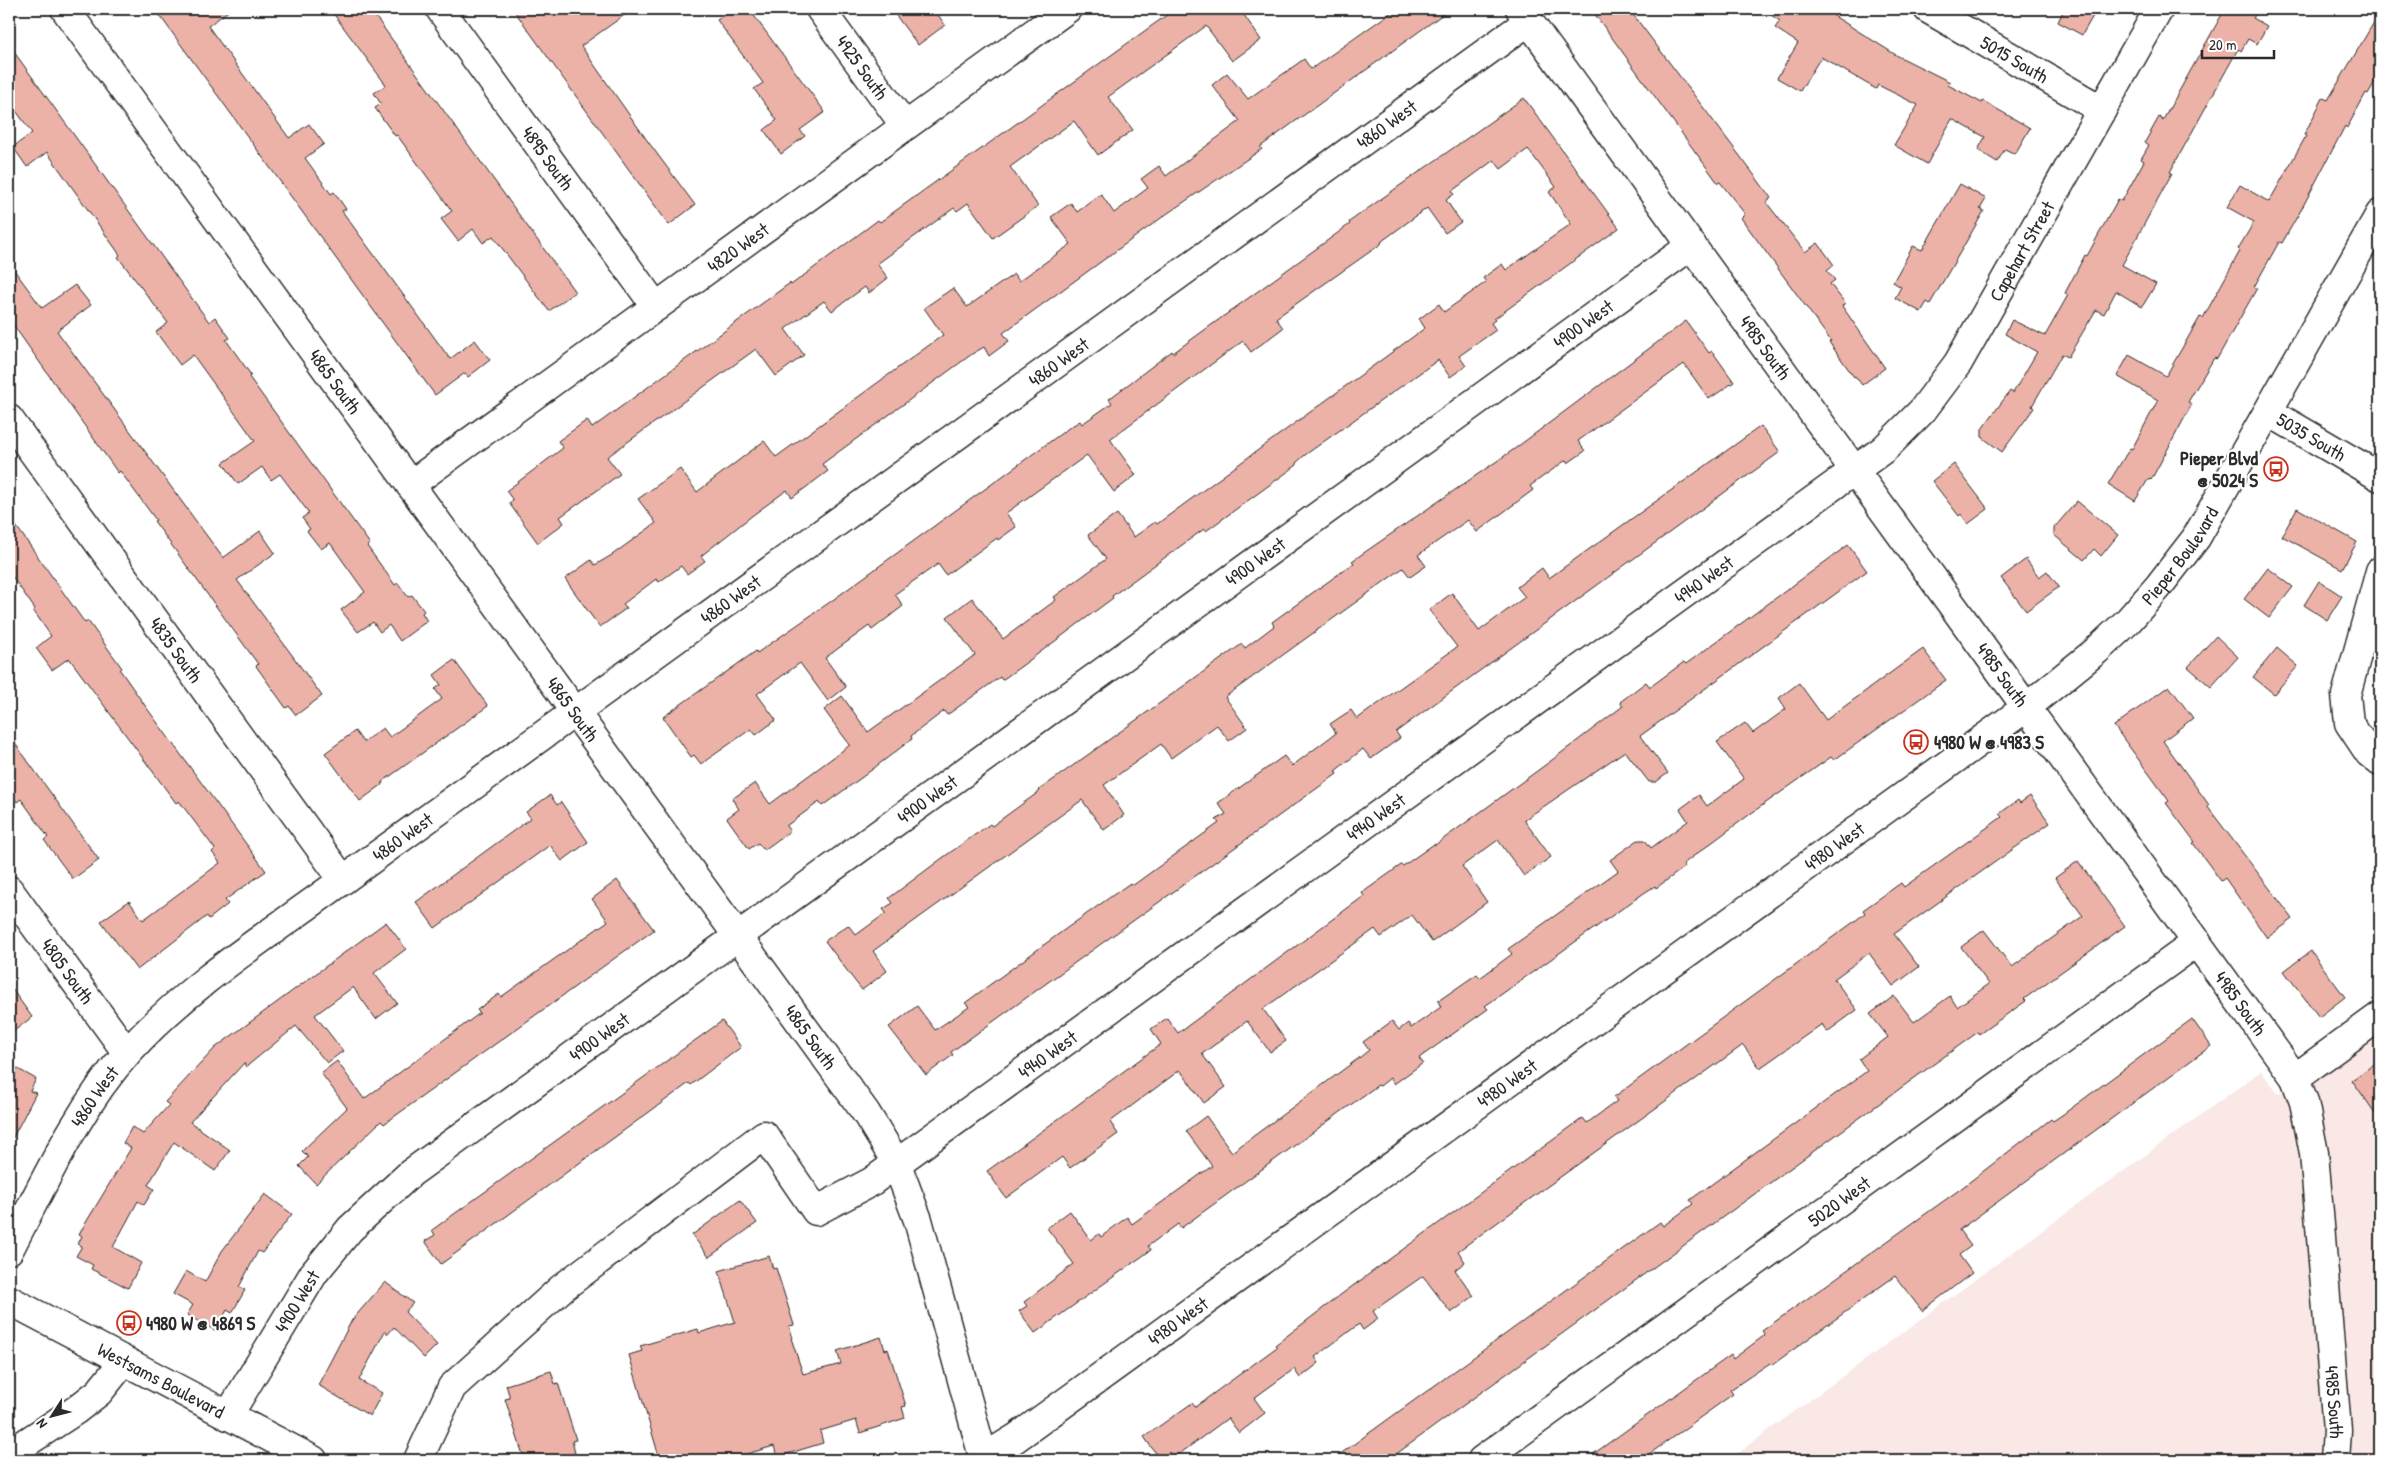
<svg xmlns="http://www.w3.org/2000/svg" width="2389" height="1469" viewBox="0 0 2389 1469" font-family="'Patrick Hand',sans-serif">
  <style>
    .built { fill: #f9e8e5 }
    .building { fill: #ecb2a8; stroke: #2b2b2b }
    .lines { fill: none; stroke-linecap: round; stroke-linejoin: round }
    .minor-casing { stroke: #2b2b2b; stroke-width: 31 }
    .minor { stroke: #fff; stroke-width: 28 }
    .labels { text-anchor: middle; stroke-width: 4.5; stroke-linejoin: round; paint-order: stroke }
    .street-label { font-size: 19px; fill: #2b2b2b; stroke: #fff }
    .poi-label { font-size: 19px; font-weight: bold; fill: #2b2b2b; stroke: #fff; text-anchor: start }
  </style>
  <rect width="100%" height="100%" fill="#fff"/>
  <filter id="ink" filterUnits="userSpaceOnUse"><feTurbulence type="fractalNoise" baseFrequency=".02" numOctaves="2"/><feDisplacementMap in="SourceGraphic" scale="10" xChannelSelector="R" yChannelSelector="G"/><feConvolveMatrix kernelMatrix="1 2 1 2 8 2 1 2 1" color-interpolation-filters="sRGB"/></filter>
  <g filter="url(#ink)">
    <path class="built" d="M2380,1027V1460H1728L2261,1071L2278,1094Z"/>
    <path class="building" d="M155,9H231L208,26L289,138L309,124L324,144L305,158L331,194L334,192L346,209L342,211L450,359L475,340L490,360L468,377L465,373L435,395Z
      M330,9H370L575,292L549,311L493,236L483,243L473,229L458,241L441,219L452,211L397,135L395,136L375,108L381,104L374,93L386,85Z
      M513,9H633L581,46L649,143L695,205L669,225Z
      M733,9H749L825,112L800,130L805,136L781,154L764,130L777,120L754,89L763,83L717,20Z
      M891,9H934L945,25L918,45Z
      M1175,9H1240L1261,40L1232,61L1206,26L1108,97L1133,130L1098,155L1074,121L1010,167L1038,206L993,238L968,203L957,211L954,208L877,264L888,278L869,293L865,287L832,311L824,301L785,329L804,355L776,376L756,349L607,457L620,474L560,517L564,523L538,543L509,503L513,500L506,491L563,448L558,441L587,420L592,428L603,420L790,283L791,285L878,220L880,222Z
      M1396,9H1450L1260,147L1262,149L1168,213L1003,333L1009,341L989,356L984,347L972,354L822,464L828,471L792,498L787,490L753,515L701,556L705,561L687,574L681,566L659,582L656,579L623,604L627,608L600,627L593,618L565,579L591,560L595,565L612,555L656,523L638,499L680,469L697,492L764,441L776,457L943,335L924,308L953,288L967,307L1014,274L1019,281L1071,244L1051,217L1071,203L1077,212L1101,194L1114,213L1148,188L1141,179L1159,166L1166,176L1240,121L1212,85L1227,73L1248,99L1304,59L1311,69Z
      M1591,9H1629L1752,172L1771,198L1766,202L1805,252L1818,243L1834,265L1827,271L1835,280L1830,284L1845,303L1842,306L1885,368L1862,385L1855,376L1854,377L1829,342L1831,341L1741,218L1745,214L1720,182L1718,183Z
      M1762,9H1823L1896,55L1950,82L1948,85L1982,103L1983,101L2030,128L2015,154L2005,149L1997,162L1978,150L1985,137L1952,119L1927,164L1894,145L1918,105L1878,85L1876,89L1821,57L1800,91L1777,78L1798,43L1775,28L1780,21Z
      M2064,9H2097L2082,35L2058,22Z
      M2225,9H2259L2253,18L2267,26L2257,44L2248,39L2241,51L2238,49L2170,172L2172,173L2122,265L2156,284L2142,307L2116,291L2104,314L2096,310L2068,357L2062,354L2032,406L2034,408L2002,452L1982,437V429L2010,391L2013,393L2037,352L2005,334L2012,320L2045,336L2068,295L2065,293L2085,255L2087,256L2118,199L2122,201L2144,161L2141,159L2149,145L2145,142L2159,117L2163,120Z
      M2380,12V73L2368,94L2366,93L2347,128L2345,126L2301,210L2282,243L2279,242L2254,287L2257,288L2226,343L2217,359L2214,358L2188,402L2192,404L2151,480L2149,478L2135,501L2108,484L2130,448L2132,449L2158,400L2117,376L2129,355L2166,376L2200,317L2203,318L2240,251L2238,249L2254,222L2227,207L2240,185L2269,202L2306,136L2304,135L2323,98L2328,100Z
      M9,45L209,322L215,317L230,338L226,340L251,375L249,377L370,544L367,546L395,585L398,583L408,597L412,595L424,611L422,613L427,621L400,641L389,625L380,632L373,622L358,632L341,610L365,592L330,543L321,549L307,531L310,529L302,518L309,513L280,474L271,480L262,467L238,484L223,463L255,441L193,355L180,365L156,332L168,323L118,257L120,255L47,152L27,167L13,147L32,133L9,101Z
      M1524,98L1619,228L1494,319L1495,320L1491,323L1496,330L1459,356L1466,366L1450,377L1438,360L1305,455L1296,463L1297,465L1206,531L1204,529L1112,596L1113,598L1023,665L1002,680L1000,677L947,715L944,711L911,736L912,739L861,778L822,806L819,802L786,826L790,831L764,850L758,843L749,849L727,818L739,809L732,799L755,783L770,804L850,745L824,710L842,696L868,732L975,655L947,617L972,598L1003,639L1056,600L1054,597L1106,559L1088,535L1117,514L1134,537L1155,522L1157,524L1425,328L1419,319L1439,304L1444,312L1486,282L1483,278L1502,264L1506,270L1571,224L1549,192L1556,187L1528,149L1501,169L1494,160L1452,191L1454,194L1446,200L1461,222L1445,233L1427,208L1382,241L1381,244L1276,318L1283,328L1251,352L1243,341L1110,439L1136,475L1114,492L1087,455L1006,513L1016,527L998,540L997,538L946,575L938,564L895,594L903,606L872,630L869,626L825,658L846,687L828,701L800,663L757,694L776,720L756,735L751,729L701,764L694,755L691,757L663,717L756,651L757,653L830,602L1070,427L1080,421L1082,424L1112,403L1109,399L1172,351L1173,353L1350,224L1349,222L1388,194Z
      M1960,184L1986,199L1980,209L1984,211L1930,304L1927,302L1921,312L1895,298L1901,287L1893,282L1913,246L1922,250Z
      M9,263L42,308L75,285L91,305L57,331L223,558L260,531L275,553L237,580L322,696L296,715L289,706L286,708L256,666L258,664L154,521L156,520L120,471L118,473L9,319Z
      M1686,321L1709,353L1712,351L1734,382L1709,399L1684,364L1578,441L1585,451L1568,463L1566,460L1530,486L1533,490L1477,532L1468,520L1418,555L1426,566L1410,577L1403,568L1225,697L1247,728L1229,741L1217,725L1171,758L1161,744L1104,785L1124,815L1104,830L1082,800L873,951L887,971L862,990L854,980L825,941L848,925L856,935L886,913L883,909L893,903L889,898L941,859L990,824L992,826L1040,791L1039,790L1242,644L1245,648L1274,626L1272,622L1354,563L1352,561L1513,450Z
      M1761,426L1780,452L1415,718L1396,732L1400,738L1371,759L1363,749L1335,771L1337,774L951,1052L953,1055L926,1075L889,1027L917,1006L935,1030L969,1007L965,1003L1060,933L1130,883L1132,886L1219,823L1216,820L1226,814L1218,803L1284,756L1292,766L1336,733L1330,724L1351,710L1357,719L1457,647L1429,610L1452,593L1479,631L1525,597L1517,587L1542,568L1549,578Z
      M1954,464L1988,509L1968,524L1961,514L1959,516L1932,481Z
      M2077,501L2118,535L2101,556L2094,549L2084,560L2054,535V528Z
      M2297,508L2357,542L2342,569L2282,536Z
      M9,516L85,623L88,621L122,668L120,670L146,707L266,871L225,900L228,904L209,919L207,916L137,970L101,921L129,901L143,920L220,863L212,852L215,849L179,801L176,803L69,658L52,670L36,648L51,636L33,610L35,609L9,572Z
      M1848,545L1867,571L1640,736L1668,773L1656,782H1649L1625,751L1524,820L1551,857L1524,876L1498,840L1462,866L1487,902L1432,942L1412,915L1381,937L1375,929L1263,1009L1286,1041L1270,1052L1247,1021L1202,1054L1226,1087L1204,1103L1180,1070L1110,1122L1118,1134L1070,1168L1062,1157L1006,1198L987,1171L1161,1044L1151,1029L1167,1018L1178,1033L1364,896L1362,893L1401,865L1403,866L1434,844L1435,845L1548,763L1623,706L1620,702L1646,682L1650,687L1684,662L1686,664Z
      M2026,559L2039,577L2047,571L2059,587L2026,611L2001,578Z
      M2268,568L2293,587L2269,618L2244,599Z
      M2319,581L2342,596L2327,620L2304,605Z
      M2216,636L2238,657L2211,687L2188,667Z
      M2277,648L2298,666L2274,694L2253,677Z
      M1923,649L1946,680L1834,760L1831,757L1753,812L1683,864L1685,867L1656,888L1655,886L1644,893L1485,1006L1488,1009L1419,1058L1423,1063L1394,1084L1390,1078L1380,1086L1378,1085L1181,1228L1178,1224L1148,1246L1151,1250L1035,1333L1019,1311L1027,1306L1024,1302L1074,1264L1047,1228L1070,1211L1091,1240L1099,1234L1101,1237L1127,1217L1132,1224L1212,1166L1186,1131L1206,1116L1232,1152L1359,1058L1369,1050L1363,1042L1392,1021L1399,1030L1408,1023L1411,1028L1441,1007L1438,1001L1477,974L1480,978L1512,954L1508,949L1618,871L1610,860L1638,840H1645L1651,848L1688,821L1680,809L1699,795L1707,806L1744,779L1717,742L1745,723L1753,733L1786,709L1779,698L1799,683L1826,720Z
      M454,660L488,706L382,782L383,784L360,801L325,753L355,731L363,742L383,728L390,737L442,699L435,689L441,685L434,675Z
      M2169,686L2193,718L2163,741L2209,805L2207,806L2293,919L2267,938L2225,878L2221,881L2193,843L2195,842L2166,803L2169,801L2114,726Z
      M9,735L99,860L73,879L44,840L48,837L21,799L17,802L9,790Z
      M550,795L557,805L561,802L588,842L562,861L550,845L435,928L416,902L531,818L526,812Z
      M2030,796L2050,823L1894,934L1919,967L1893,986L1869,953L1834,979L1857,1010L1827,1032L1822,1024L1760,1068L1743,1045L1458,1251L1465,1262L1455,1270L1474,1296L1451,1313L1423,1276L1373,1311L1378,1319L1363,1330L1359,1324L1315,1357L1319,1363L1300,1378L1294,1369L1254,1398L1265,1413L1239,1433L1228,1418L1174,1458L1169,1452L1160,1459L1144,1437L1192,1403L1195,1407L1277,1347L1275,1345L1339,1296L1583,1118L1587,1123L1617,1101L1614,1097L1855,921L1865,913L1863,910L1901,883L1904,887L2002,817L1999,814L2018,800L2020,803Z
      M2078,861L2125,926L2024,999L2026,1001L1979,1034L1978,1032L1388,1460H1332L1660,1222L1663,1226L1693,1204L1690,1200L1867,1071L1859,1059L1888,1037L1870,1014L1894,996L1914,1022L1950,996L1957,1007L1989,984L1961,947L1984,930L2012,967L2083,916L2055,878Z
      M617,880L654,930L384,1124L381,1121L316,1184L299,1166L308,1157L302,1151L347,1108L321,1073L337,1061L364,1099L480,1013L477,1010L499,994L501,997L608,921L592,899Z
      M386,922L406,949L374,973L397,1003L376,1019L353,987L315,1015L343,1051L327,1063L296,1026L246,1067L244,1063L190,1122L230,1150L215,1171L174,1142L148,1185L154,1189L144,1205L138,1201L113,1247L141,1263L128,1288L91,1269L93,1265L76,1256L82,1246L78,1244L82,1236L79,1234L131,1148L123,1143L132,1127L143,1134L169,1105L165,1102L215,1048Z
      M2311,951L2345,997L2319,1017L2284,971Z
      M9,985L32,1017L9,1035Z
      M2192,1019L2211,1046L1959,1230L1971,1246L1959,1255L1972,1273L1922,1311L1895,1276L1772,1365L1770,1363L1730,1390L1733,1394L1641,1460H1585L1731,1355L1733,1359L1765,1335L1762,1331L1959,1190L2051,1119L2053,1121L2062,1115Z
      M722,1021L741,1047L691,1085L689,1083L441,1264L425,1241L435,1235L432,1230Z
      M2380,1060V1120L2352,1080Z
      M9,1064L36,1079L30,1091L36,1093L9,1145Z
      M265,1194L292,1214L262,1253L258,1251L239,1287L245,1290L232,1313L227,1310L216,1331L187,1315L193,1305L173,1294L186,1271L205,1282L222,1251Z
      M740,1200L757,1223L709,1257L692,1235Z
      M769,1256L773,1269L776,1268L794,1325L789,1326L793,1338H791L803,1374L841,1364L837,1351L881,1337L885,1350L888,1349L906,1406L902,1407L905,1418L860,1433L856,1420L820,1431L823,1443L777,1457L774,1446L726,1460H660L629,1355L642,1351L640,1346L698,1329L699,1333L735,1322L719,1271Z
      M385,1282L413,1303L405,1312L437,1345L424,1358L394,1327L388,1334L385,1331L359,1380L382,1393L370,1416L318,1385L352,1320Z
      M551,1371L555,1384L558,1383L576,1440L572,1441L575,1453L551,1460H527L525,1454L523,1455L505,1399L510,1398L506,1385Z"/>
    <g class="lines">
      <g class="minor-casing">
        <g id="minor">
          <path id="s1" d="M65,9L866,1113L896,1162L918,1220L984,1460"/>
          <path id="s2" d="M440,9L656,307"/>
          <path id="s3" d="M820,9L905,126"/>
          <path id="s4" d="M1520,9L2295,1078L2304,1102L2314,1153L2337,1430L2335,1460"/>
          <path id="s5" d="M1928,9L2102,110"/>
          <path id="s6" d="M2269,412L2380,477"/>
          <path id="s7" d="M9,419L343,880"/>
          <path id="s8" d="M410,485L1067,9"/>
          <path d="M2380,571L2346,695L2349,723L2369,753L2380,762"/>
          <path id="s9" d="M9,890L127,1053"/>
          <path d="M2295,1078L2380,1016"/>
          <path id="s10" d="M9,1250C44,1183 77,1109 128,1052C189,984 270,934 343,880L1529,21"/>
          <path id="s11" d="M9,1300L313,1460"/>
          <path id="s12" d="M228,1416L314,1273L350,1229L411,1173L1692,245"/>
          <path d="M9,1454L76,1410L99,1392L124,1361"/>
          <path id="s13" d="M418,1460L452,1387L562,1288L764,1135L816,1211L871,1182L1884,449L1922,411L1958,363L2159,9"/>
          <path id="s14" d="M980,1460L1016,1438L2027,707L2096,651L2128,621L2158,587L2196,538L2380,214"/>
          <path id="s15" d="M1482,1460L2197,942"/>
        </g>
      </g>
      <use href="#minor" class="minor"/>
    </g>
  </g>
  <defs>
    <g id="bus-ring" transform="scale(1.25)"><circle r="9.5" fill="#fff" stroke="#c8321e" stroke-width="1.5"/><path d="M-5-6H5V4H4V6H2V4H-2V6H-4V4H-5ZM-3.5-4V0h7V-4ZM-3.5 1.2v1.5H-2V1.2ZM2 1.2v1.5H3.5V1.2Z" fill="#c8321e"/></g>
  </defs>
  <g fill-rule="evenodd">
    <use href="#bus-ring" x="2276" y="469"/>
    <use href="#bus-ring" x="1916" y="742"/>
    <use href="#bus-ring" x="129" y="1323"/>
  </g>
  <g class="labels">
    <g class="street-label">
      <text dy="7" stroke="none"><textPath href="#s5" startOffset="100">5015 South</textPath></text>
      <text dy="7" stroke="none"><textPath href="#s3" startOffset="72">4925 South</textPath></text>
      <text dy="7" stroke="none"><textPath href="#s10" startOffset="1796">4860 West</textPath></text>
      <text dy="7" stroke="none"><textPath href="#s2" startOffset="184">4895 South</textPath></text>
      <text dy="7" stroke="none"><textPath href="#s8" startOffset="405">4820 West</textPath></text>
      <text dy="7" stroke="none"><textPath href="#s13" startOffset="2129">Capehart Street</textPath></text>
      <text dy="7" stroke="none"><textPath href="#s12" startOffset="1754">4900 West</textPath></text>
      <text dy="7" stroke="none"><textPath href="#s4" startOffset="418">4985 South</textPath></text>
      <text dy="7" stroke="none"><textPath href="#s10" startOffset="1391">4860 West</textPath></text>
      <text dy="7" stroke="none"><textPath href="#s1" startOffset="460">4865 South</textPath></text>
      <text dy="7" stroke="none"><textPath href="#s6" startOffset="49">5035 South</textPath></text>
      <text dy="7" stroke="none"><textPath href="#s14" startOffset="1506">Pieper Boulevard</textPath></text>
      <text dy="7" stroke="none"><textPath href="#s12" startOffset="1349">4900 West</textPath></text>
      <text dy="7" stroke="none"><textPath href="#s13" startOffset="1664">4940 West</textPath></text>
      <text dy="7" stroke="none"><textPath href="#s10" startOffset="986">4860 West</textPath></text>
      <text dy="7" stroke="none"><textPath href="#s7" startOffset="285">4835 South</textPath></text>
      <text dy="7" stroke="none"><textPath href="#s4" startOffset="822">4985 South</textPath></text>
      <text dy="7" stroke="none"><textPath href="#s1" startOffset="865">4865 South</textPath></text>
      <text dy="7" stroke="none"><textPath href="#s12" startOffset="944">4900 West</textPath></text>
      <text dy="7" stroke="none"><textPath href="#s13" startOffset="1259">4940 West</textPath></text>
      <text dy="7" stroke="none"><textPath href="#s10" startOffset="581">4860 West</textPath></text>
      <text dy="7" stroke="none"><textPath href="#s14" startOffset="1052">4980 West</textPath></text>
      <text dy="7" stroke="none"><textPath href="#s9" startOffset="100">4805 South</textPath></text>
      <text dy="7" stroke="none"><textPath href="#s4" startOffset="1228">4985 South</textPath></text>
      <text dy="7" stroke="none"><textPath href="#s12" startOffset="539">4900 West</textPath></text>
      <text dy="7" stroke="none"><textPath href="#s1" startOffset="1270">4865 South</textPath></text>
      <text dy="7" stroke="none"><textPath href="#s13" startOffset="854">4940 West</textPath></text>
      <text dy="7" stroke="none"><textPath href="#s14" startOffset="648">4980 West</textPath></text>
      <text dy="7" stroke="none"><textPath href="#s10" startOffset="176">4860 West</textPath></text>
      <text dy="7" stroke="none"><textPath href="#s15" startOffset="441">5020 West</textPath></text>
      <text dy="7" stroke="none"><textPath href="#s12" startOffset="134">4900 West</textPath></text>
      <text dy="7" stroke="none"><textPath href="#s14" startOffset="242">4980 West</textPath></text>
      <text dy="7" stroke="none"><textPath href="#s11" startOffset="172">Westsams Boulevard</textPath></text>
      <text dy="7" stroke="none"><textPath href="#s4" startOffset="1648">4985 South</textPath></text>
    </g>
    <g class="poi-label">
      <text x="2258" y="465" text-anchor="end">Pieper Blvd<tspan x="2258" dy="22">@ 5024 S</tspan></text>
      <text x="1934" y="749">4980 W @ 4983 S</text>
      <text x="146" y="1330">4980 W @ 4869 S</text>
    </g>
  </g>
  <rect width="2389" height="1469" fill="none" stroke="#fff" stroke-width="30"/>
  <rect x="15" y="15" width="2359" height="1439" fill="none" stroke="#2b2b2b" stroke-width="2" filter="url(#ink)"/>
  <g transform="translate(52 1416) rotate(234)" stroke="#ffffff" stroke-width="4" paint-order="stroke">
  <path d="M0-4L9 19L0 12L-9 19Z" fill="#2b2b2b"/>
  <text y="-8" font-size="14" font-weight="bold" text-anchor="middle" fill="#2b2b2b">N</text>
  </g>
  <path d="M2202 50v8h72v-8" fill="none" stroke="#2b2b2b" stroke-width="2.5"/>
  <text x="2209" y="50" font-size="15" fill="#2b2b2b" stroke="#ffffff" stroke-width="4" paint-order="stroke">20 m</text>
</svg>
